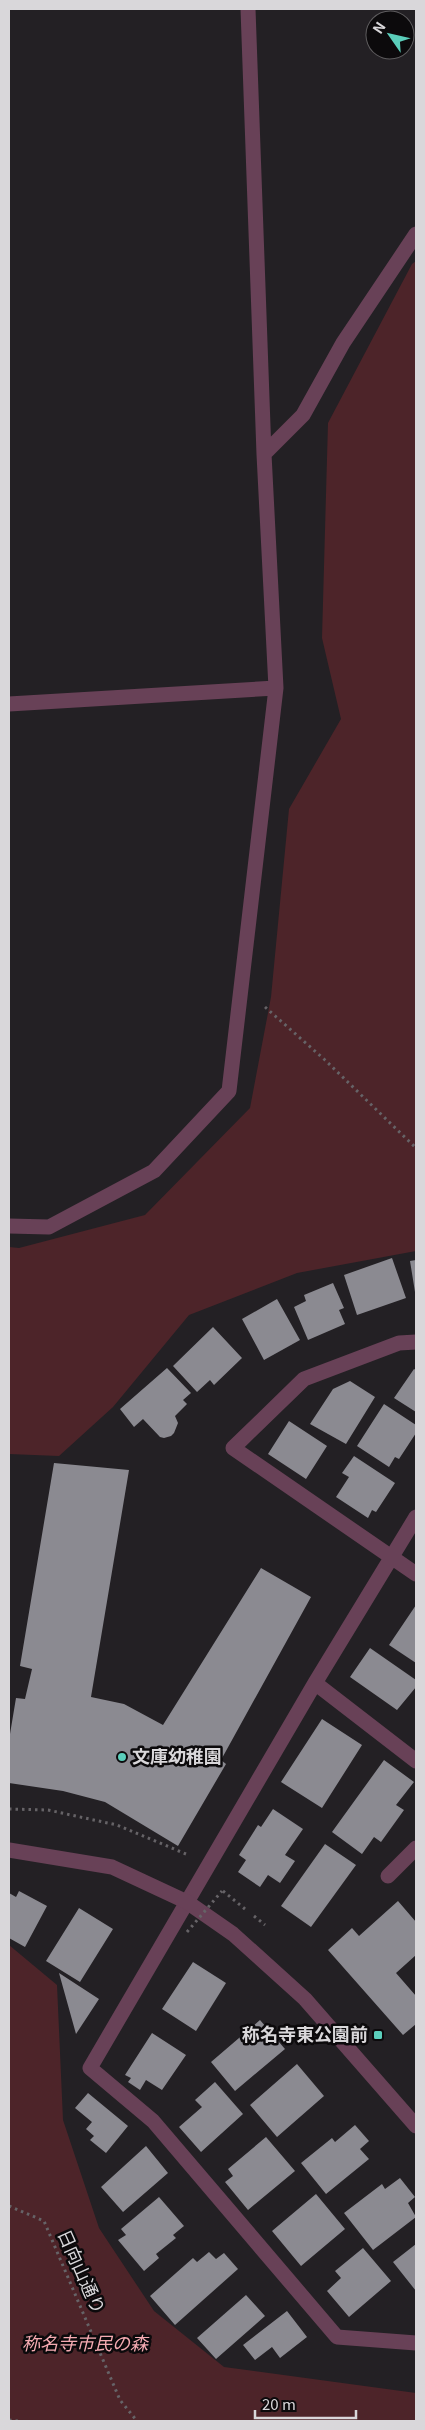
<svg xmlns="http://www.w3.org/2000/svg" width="425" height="2430" viewBox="0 0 425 2430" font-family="Georgia,'Noto Sans JP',serif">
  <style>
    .green { fill: #4d2429 }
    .building { fill: #8b8a91 }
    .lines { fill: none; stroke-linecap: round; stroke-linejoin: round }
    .path { stroke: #666367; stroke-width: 3; stroke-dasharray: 2.5 4; stroke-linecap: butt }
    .service { stroke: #684157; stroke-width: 15 }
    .minor { stroke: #684157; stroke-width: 15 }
    .tertiary { stroke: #684157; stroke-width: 15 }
    .path-bridge { stroke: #666367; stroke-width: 3; stroke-dasharray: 2.5 4; stroke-linecap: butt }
    .poi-dot { fill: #5bcebb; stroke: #0c0a0c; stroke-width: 2 }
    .labels { text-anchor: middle; stroke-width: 5; stroke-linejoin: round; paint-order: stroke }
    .poi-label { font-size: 18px; font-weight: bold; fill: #d9d7da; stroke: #0c0a0c; text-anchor: start }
    .street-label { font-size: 18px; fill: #d9d7da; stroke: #0c0a0c }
    .park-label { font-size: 18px; font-style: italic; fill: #f5abb2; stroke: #0c0a0c }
  </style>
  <rect width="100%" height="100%" fill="#232024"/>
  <path class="green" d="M416,261V1251L297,1273L189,1315L113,1407L59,1456L9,1454V1247L19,1248L145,1215L250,1108L271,997L289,809L341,719L322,638L328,423L412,264Z
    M9,1945L57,1985L63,2120L99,2228L154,2311L224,2367L416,2393V2421H9Z"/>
  <path class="building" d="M392,1258L406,1298L357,1315L344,1275Z
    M416,1260V1292H415L410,1261Z
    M333,1283L344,1308L339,1310L345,1324L308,1340L294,1307L306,1301L304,1295Z
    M277,1299L300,1340L264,1360L242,1319Z
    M213,1327L242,1358L214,1385L210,1380L197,1392L173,1366Z
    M167,1368L191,1393L183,1400L187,1404L175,1416L178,1423L174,1433L171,1436L164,1438L160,1437L143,1419L134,1427L120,1409Z
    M414,1369L416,1370V1412L394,1398Z
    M350,1381L375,1397L346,1444L310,1424L333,1389Z
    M384,1404L416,1425V1433L399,1459L395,1457L389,1467L357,1446Z
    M289,1421L327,1446L306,1479L268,1454Z
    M354,1456L395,1483L376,1512L372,1510L368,1518L336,1497L349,1477L342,1473Z
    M54,1463L129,1470L91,1697L124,1704L163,1725L261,1568L311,1597L221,1760L226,1764L178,1846L105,1802L63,1791L9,1783V1740L16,1698L25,1699L32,1669L20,1666Z
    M416,1605V1663L389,1645Z
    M370,1648L416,1680V1687L397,1710L350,1677Z
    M322,1719L362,1745L322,1808L281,1782Z
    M384,1760L414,1782L396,1805L404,1810L381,1842L374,1837L362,1854L332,1832Z
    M273,1809L303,1829L285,1855L295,1861L280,1883L268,1875L260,1887L238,1872L246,1860L239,1855L258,1825L261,1827Z
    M325,1844L356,1865L311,1927L281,1906Z
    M19,1891L47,1906L25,1947L9,1938V1893L16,1897Z
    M398,1901L416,1922V1955L396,1973L416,1996V2024L403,2035L328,1950L352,1928L359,1936Z
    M79,1908L113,1929L80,1982L46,1961Z
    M193,1962L226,1983L196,2031L162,2009Z
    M59,1973L99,1999L76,2034Z
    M260,2020L285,2049L235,2091L211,2062Z
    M152,2033L186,2055L162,2090L146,2080L140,2090L128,2082L131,2078L125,2075Z
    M297,2064L324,2096L277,2137L250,2105Z
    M215,2082L243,2114L201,2152L179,2127L202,2107L195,2100Z
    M88,2093L128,2126L106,2153L90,2140L94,2136L86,2129L92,2122L75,2108Z
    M355,2125L369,2141L360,2149L369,2159L326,2194L301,2163L332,2138L335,2142Z
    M266,2137L295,2171L248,2210L225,2182L233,2176L228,2169Z
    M146,2146L168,2173L123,2212L101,2187Z
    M400,2178L415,2197L408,2203L416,2217L373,2250L344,2213L382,2184L385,2189Z
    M316,2194L345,2229L301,2266L272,2231Z
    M159,2197L184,2226L173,2235L176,2238L156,2254L159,2258L144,2271L118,2240L126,2235L121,2229Z
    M416,2244V2291L393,2262Z
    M363,2248L391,2281L349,2317L327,2291L341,2278L335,2271Z
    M209,2252L216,2259L224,2253L238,2269L175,2325L150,2296L193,2258L197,2262Z
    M246,2295L265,2316L216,2359L197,2338Z
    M287,2311L307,2337L280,2358L272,2347L255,2360L243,2345Z"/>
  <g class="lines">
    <path class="path" d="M265,1007L325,1060L416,1148
      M9,1809L48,1810L117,1825L186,1854
      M223,1891L245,1909
      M254,1916L265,1925
      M9,2206L44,2221L120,2400L137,2421
      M9,2420L18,2421"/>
    <path class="service" d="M388,1876L416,1848"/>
    <path class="minor" d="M264,454L303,415L343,343L416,234
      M9,704L276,688L264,454L248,9
      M9,1226L49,1227L154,1171L229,1091L276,688
      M416,1342L399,1343L304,1379L233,1448L416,1574
      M416,1517L315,1683L90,2068L153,2121L337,2337L416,2343
      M315,1683L416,1761"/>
    <path class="tertiary" d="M9,1850L112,1867L187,1902L233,1934L305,1999L416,2126"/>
    <path class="path-bridge" d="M187,1932L222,1891"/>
  </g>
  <g class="poi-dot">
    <circle cx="122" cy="1757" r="5"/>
    <rect x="373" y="2030" width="10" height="10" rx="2.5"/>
  </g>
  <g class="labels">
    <g class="poi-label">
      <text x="132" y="1763">文庫幼稚園</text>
      <text x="368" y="2041" text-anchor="end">称名寺東公園前</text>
    </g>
    <g class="street-label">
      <text transform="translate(81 2272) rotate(66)" y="6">日向山通り</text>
    </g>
    <g class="park-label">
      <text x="85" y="2350">称名寺市民の森</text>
    </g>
  </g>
  <rect width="425" height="2430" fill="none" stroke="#d9d7da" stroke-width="20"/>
  <g transform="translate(390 35) rotate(304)"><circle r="24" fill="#0c0a0c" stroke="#5e5c5e"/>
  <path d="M0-4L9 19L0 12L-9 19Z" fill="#5bcebb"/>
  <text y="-8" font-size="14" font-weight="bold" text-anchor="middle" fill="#d9d7da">N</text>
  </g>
  <path d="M255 2410v8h101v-8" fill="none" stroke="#d9d7da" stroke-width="2.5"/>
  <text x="262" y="2410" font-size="15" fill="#d9d7da" stroke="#0c0a0c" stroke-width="4" paint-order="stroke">20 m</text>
</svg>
